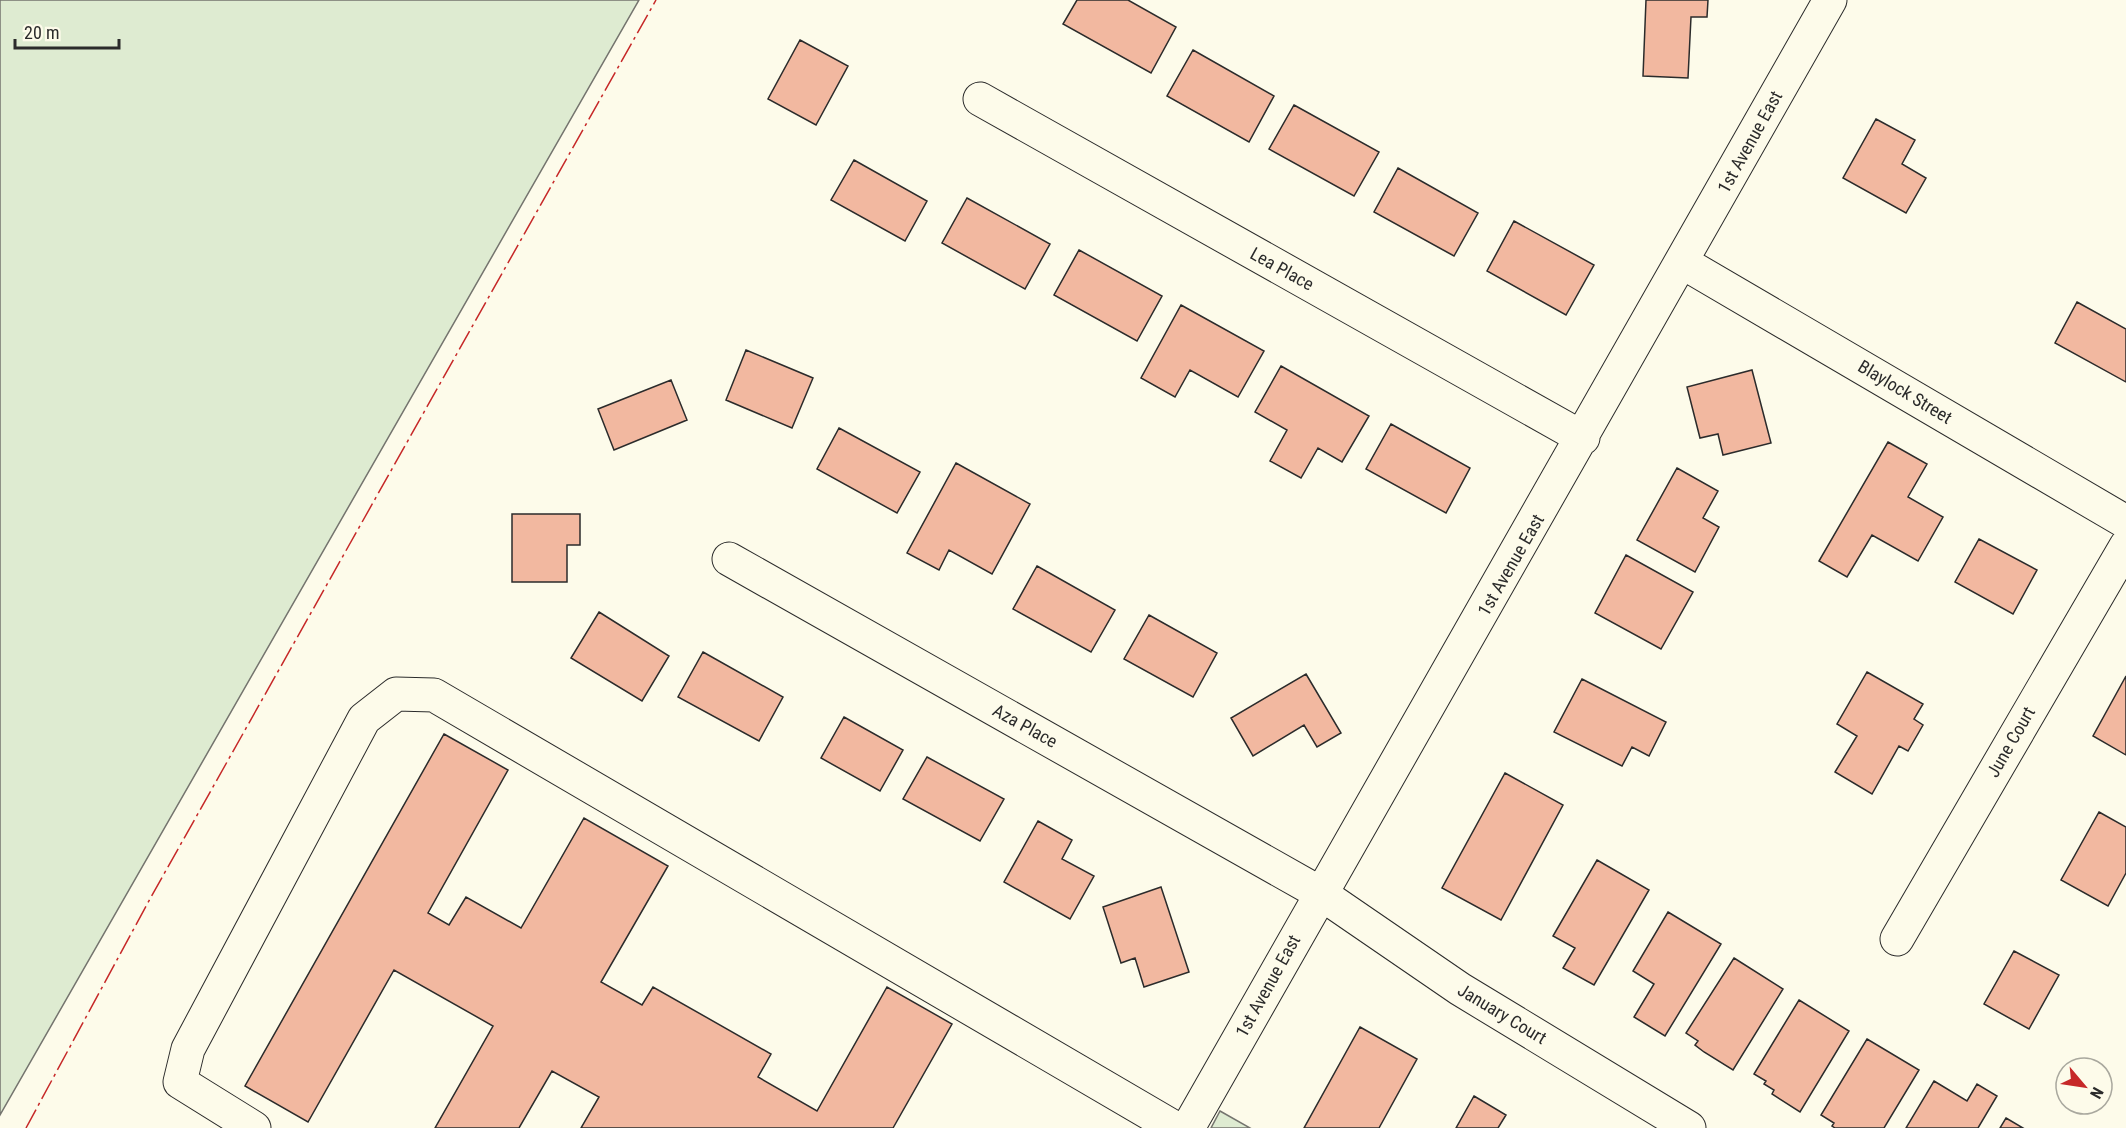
<svg xmlns="http://www.w3.org/2000/svg" width="2126" height="1128" viewBox="0 0 2126 1128" font-family="'Roboto Condensed',sans-serif">
  <style>
    .green { fill: #deebd1; stroke: #74746e; stroke-width: 1.5 }
    .building { fill: #f2b8a0; stroke: #2b2b2b; stroke-width: 1.5 }
    .lines { fill: none; stroke-linecap: round; stroke-linejoin: round }
    .minor-casing { stroke: #2b2b2b; stroke-width: 35 }
    .minor { stroke: #fdfbea; stroke-width: 33 }
    .power { stroke: #c62828; stroke-width: 1.5; stroke-dasharray: 21 4.5 3 4.5; stroke-linecap: butt }
    .labels { text-anchor: middle; stroke-width: 4.5; stroke-linejoin: round; paint-order: stroke }
    .street-label { font-size: 18px; fill: #2b2b2b; stroke: #fdfbea }
  </style>
  <rect width="100%" height="100%" fill="#fdfbea"/>
  <path class="green" d="M0,0H639L0,1115Z
    M1220,1111L1250,1128H1211Z"/>
  <path class="building" d="M1077,0H1128L1176,27L1151,73L1063,24Z
    M1646,0H1708L1707,17H1691L1688,78L1643,76Z
    M800,40L848,66L816,125L768,99Z
    M1193,50L1274,96L1249,142L1167,96Z
    M1294,105L1379,152L1354,196L1269,149Z
    M1876,119L1915,140L1902,164L1926,178L1906,213L1843,178Z
    M854,160L927,201L905,241L831,200Z
    M1398,168L1478,213L1454,256L1374,212Z
    M967,198L1050,244L1025,289L942,243Z
    M1514,221L1594,265L1566,315L1487,271Z
    M1079,250L1162,296L1137,341L1054,295Z
    M2077,302L2126,329V382L2055,343Z
    M1181,305L1264,351L1238,397L1190,370L1175,397L1141,378Z
    M746,350L813,378L792,428L726,400Z
    M1281,366L1369,416L1342,462L1318,448L1301,478L1270,461L1287,430L1255,412Z
    M1752,370L1771,443L1723,455L1718,434L1700,438L1687,387Z
    M671,380L687,420L614,450L598,409Z
    M1391,424L1470,468L1446,513L1366,469Z
    M839,428L920,472L897,513L817,469Z
    M1888,442L1927,464L1908,497L1943,517L1918,561L1872,535L1847,577L1819,561Z
    M956,463L1030,504L992,574L949,550L939,570L907,553Z
    M1677,468L1718,491L1703,518L1719,527L1695,572L1637,540Z
    M512,514H580V545H567V582H512Z
    M1979,539L2037,570L2013,614L1955,582Z
    M1626,555L1693,592L1661,649L1595,613Z
    M1037,566L1115,610L1091,652L1013,609Z
    M599,612L669,656L642,701L571,658Z
    M1149,615L1217,653L1193,697L1124,659Z
    M703,652L783,697L759,741L678,697Z
    M1867,672L1923,704L1914,719L1923,725L1908,751L1899,746L1872,794L1835,772L1857,736L1837,724Z
    M1306,674L1341,733L1317,747L1304,725L1253,756L1231,718Z
    M2126,676V755L2093,736Z
    M1582,679L1666,722L1649,756L1632,747L1622,766L1554,732Z
    M844,717L903,750L880,791L821,758Z
    M444,734L508,770L428,913L449,925L466,897L521,928L584,818L668,866L601,982L642,1005L653,987L771,1054L758,1077L817,1111L887,987L952,1024L893,1128H581L599,1097L552,1071L519,1128H435L493,1026L394,970L308,1122L245,1086Z
    M927,757L1004,799L980,841L903,799Z
    M1505,773L1563,805L1501,920L1442,888Z
    M2099,812L2126,827V873L2108,906L2061,880Z
    M1038,821L1072,840L1062,859L1094,876L1070,919L1004,882Z
    M1597,860L1649,890L1594,985L1563,968L1575,948L1553,936Z
    M1161,887L1189,972L1144,987L1135,958L1121,963L1103,907Z
    M1668,912L1721,944L1665,1036L1634,1017L1654,984L1633,971Z
    M2014,951L2059,975L2029,1029L1984,1004Z
    M1734,958L1783,989L1733,1070L1704,1052L1695,1045L1698,1041L1686,1033Z
    M1799,1000L1849,1031L1800,1112L1772,1094L1774,1090L1764,1084L1766,1081L1754,1074Z
    M1360,1027L1417,1059L1379,1128H1304Z
    M1867,1039L1919,1070L1884,1128H1835L1832,1126L1834,1123L1821,1115Z
    M1934,1081L1967,1101L1977,1084L1997,1096L1978,1128H1906Z
    M1474,1096L1506,1115L1498,1128H1456Z
    M2006,1118L2023,1128H2000Z"/>
  <g class="lines">
    <g class="minor-casing">
      <path id="minor" d="M980,99L1583,438
        M1682,262L2126,522
        M729,559L1320,893L1460,989L1689,1128
        M1897,939L2126,546
        M254,1128L180,1082L188,1049L364,719L396,694L434,695L1175,1128
        M1188,1128L1830,0"/>
    </g>
    <use href="#minor" class="minor"/>
    <path class="power" d="M26,1128L151,897L656,0"/>
  </g>
  <g class="labels">
    <g class="street-label">
      <text transform="translate(1750 142) rotate(-61)" y="6">1st Avenue East</text>
      <text transform="translate(1282 269) rotate(29)" y="6">Lea Place</text>
      <text transform="translate(1905 392) rotate(31)" y="6">Blaylock Street</text>
      <text transform="translate(1511 565) rotate(-60)" y="6">1st Avenue East</text>
      <text transform="translate(1025 726) rotate(29)" y="6">Aza Place</text>
      <text transform="translate(2011 742) rotate(-60)" y="6">June Court</text>
      <text transform="translate(1268 986) rotate(-61)" y="6">1st Avenue East</text>
      <text transform="translate(1502 1014) rotate(31)" y="6">January Court</text>
    </g>
  </g>
  <g transform="translate(2084 1086) rotate(119)"><circle r="28" fill="#fdfbea" stroke="#a9a89e" stroke-width="1.5"/>
  <path d="M0-4.5L10 22L0 15L-10 22Z" fill="#c62828"/>
  <text y="-9" font-size="16" font-weight="bold" text-anchor="middle" fill="#2b2b2b">N</text>
  </g>
  <path d="M15 39v9h104v-9" fill="none" stroke="#2b2b2b" stroke-width="3"/>
  <text x="24" y="39" font-size="18" fill="#2b2b2b" stroke="#fdfbea" stroke-width="4.5" paint-order="stroke">20 m</text>
</svg>
